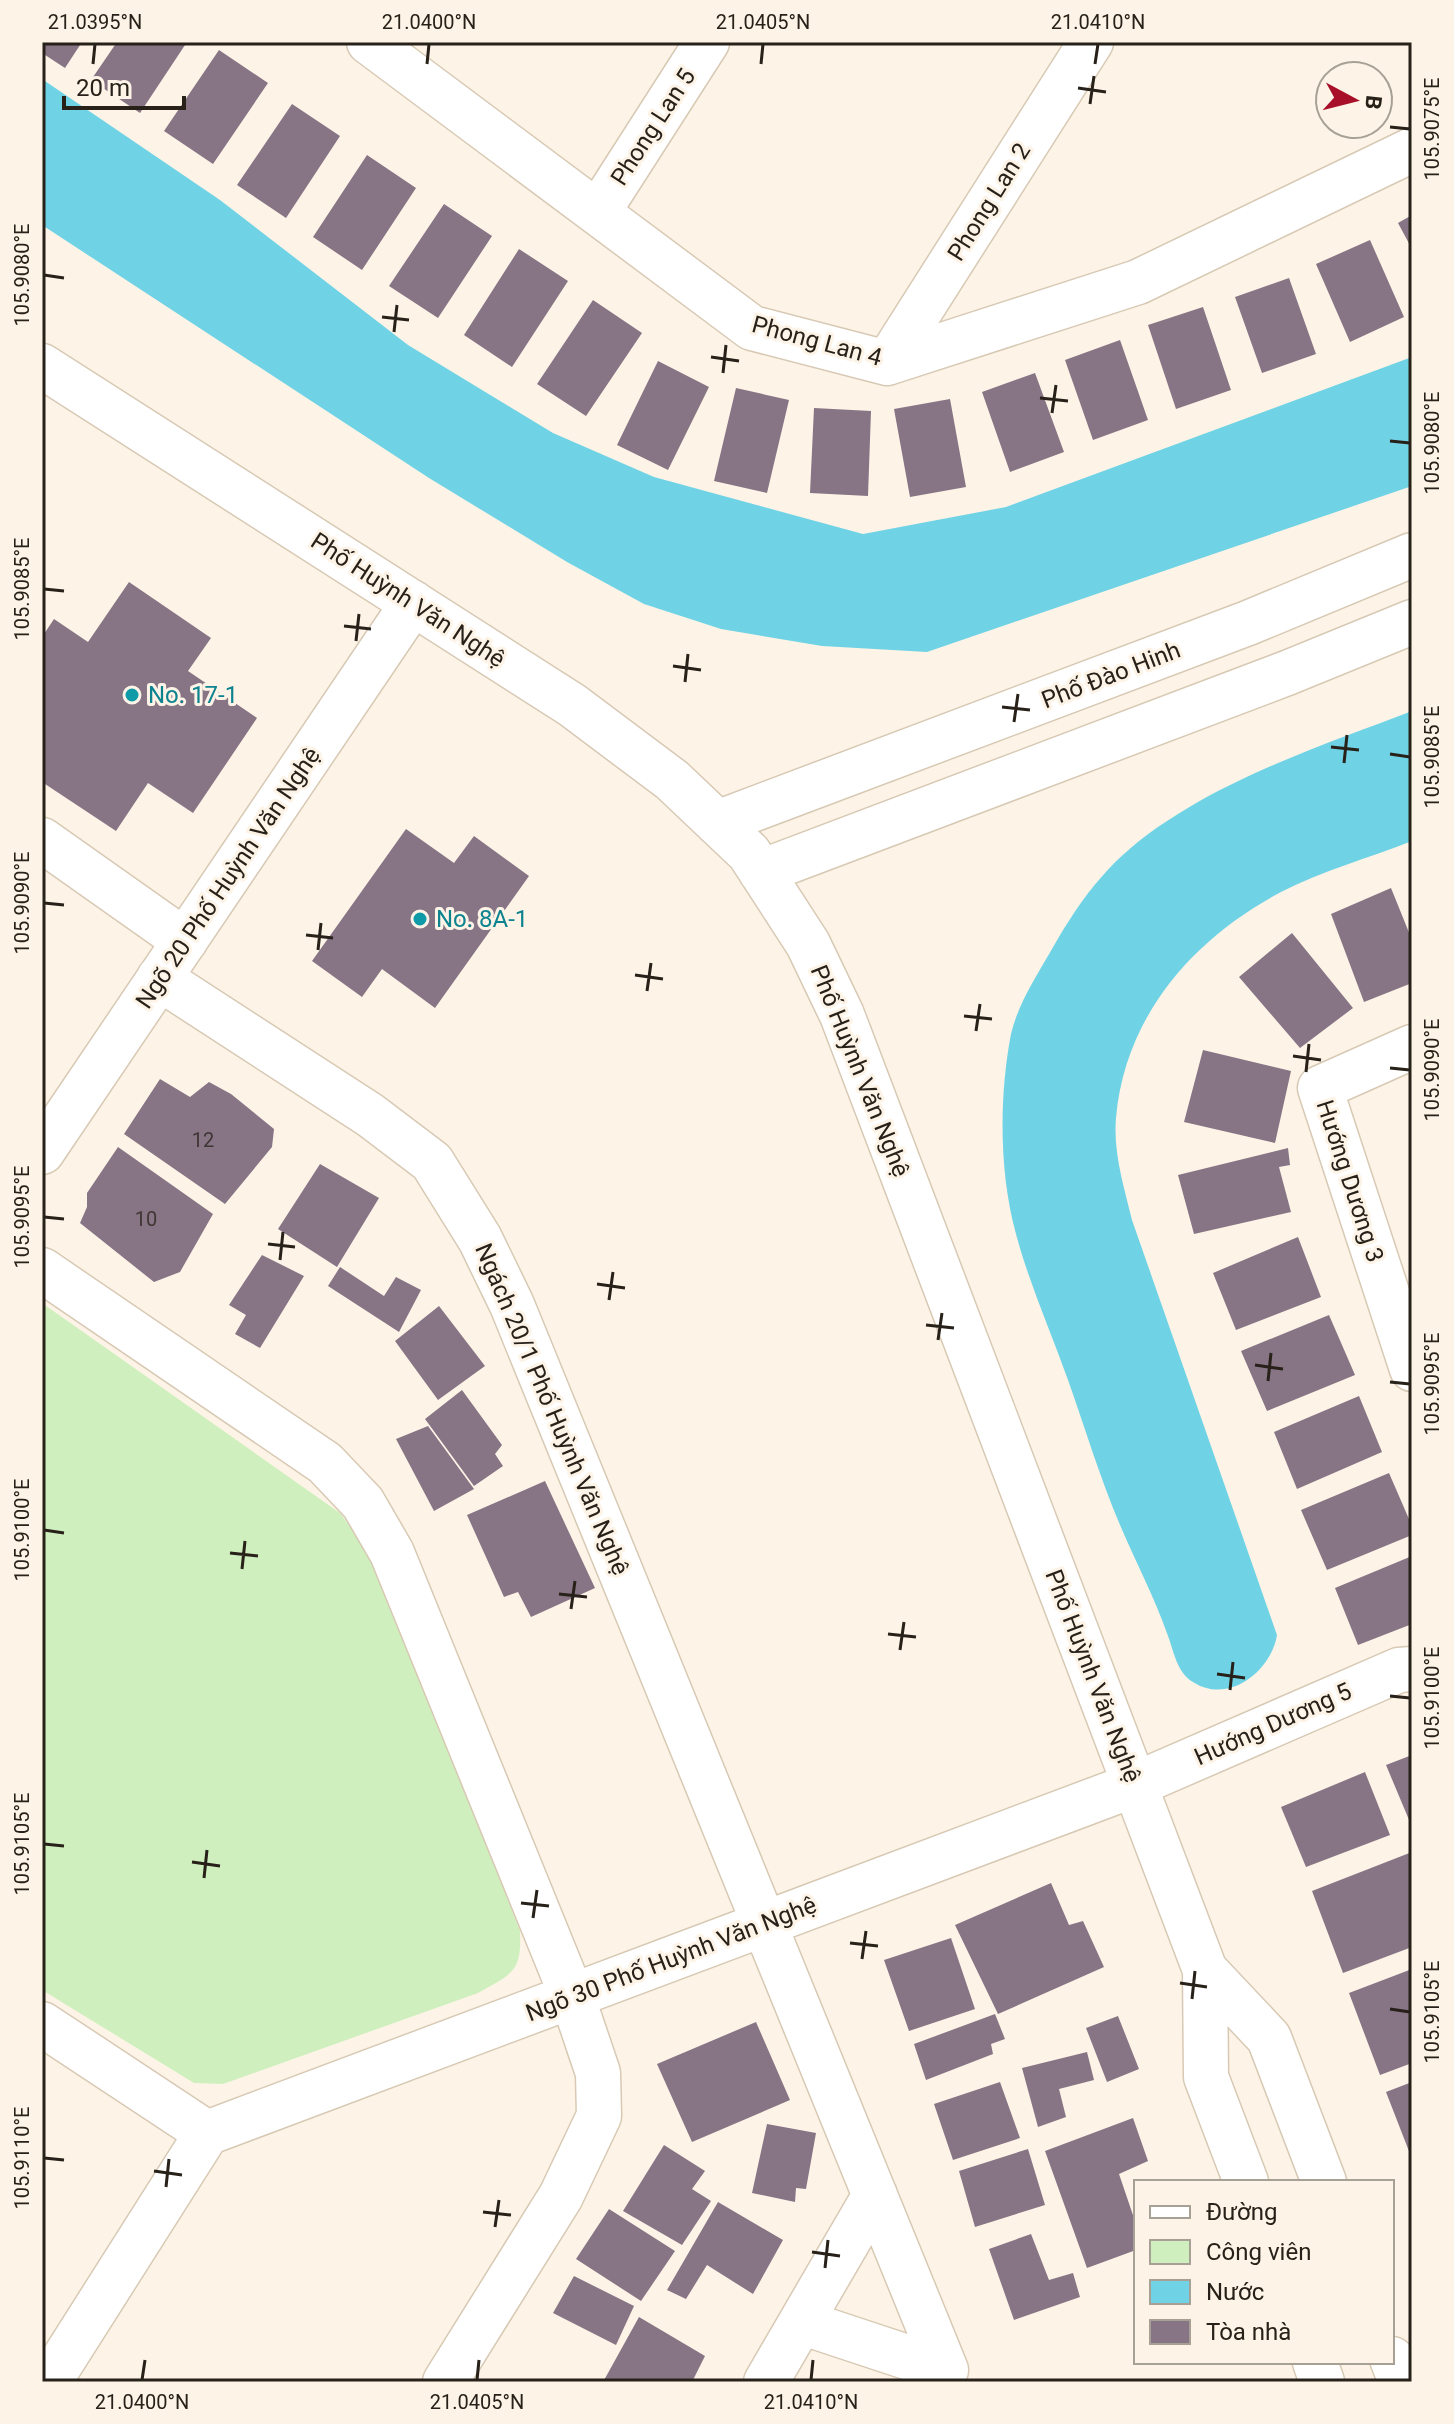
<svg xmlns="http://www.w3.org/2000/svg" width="1454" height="2424" viewBox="0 0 1454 2424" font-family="Roboto,sans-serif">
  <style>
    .green { fill: #cff0be }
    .water { fill: #70d3e5 }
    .building { fill: #877485 }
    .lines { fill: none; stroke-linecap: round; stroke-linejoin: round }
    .minor-casing { stroke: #d8c9b4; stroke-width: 47 }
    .tertiary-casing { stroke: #d8c9b4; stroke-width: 47 }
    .minor { stroke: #fff; stroke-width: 44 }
    .tertiary { stroke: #fff; stroke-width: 44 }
    .ticks { fill: none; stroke: #272119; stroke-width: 3 }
    .culture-dot { fill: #0f9aa8; stroke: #fdf4e7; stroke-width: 3 }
    .labels { text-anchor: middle; stroke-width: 6; stroke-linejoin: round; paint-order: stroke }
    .number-label { font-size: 20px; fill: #3f3634 }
    .street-label { font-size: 24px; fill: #272119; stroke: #fdf4e7 }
    .culture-label { font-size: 24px; fill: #0d838f; stroke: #fdf4e7; text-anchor: start }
    .neatline { fill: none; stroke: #272119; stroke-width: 3 }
    .ticks-label { font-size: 20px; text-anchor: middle; fill: #272119 }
  </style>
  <rect width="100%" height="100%" fill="#fdf4e7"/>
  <path class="green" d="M42,1303L340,1513L360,1540L389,1596L520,1931C522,1972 512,1974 478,1993L223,2084L194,2083L42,1990Z"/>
  <path class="water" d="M42,79L220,200L408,345L553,433L654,477L863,534L1006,507L1412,357V486L927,652L822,646L721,629L644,604L567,562L429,478L42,225Z
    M1412,711V841C1369,858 1322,871 1281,892C1194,938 1125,1015 1116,1118C1113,1152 1124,1187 1132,1220L1277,1635C1271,1672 1228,1705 1193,1682C1177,1673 1174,1652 1168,1636C1155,1598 1136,1563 1120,1525C1100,1478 1085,1428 1068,1380C1051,1332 1029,1283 1016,1234C999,1173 999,1096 1011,1034C1018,1004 1037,975 1052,949C1084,893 1113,856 1167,821C1243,771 1329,743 1412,711Z"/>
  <path class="building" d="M42,42H82L65,68L42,53Z
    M117,42H187L140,113L91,80Z
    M219,50L268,83L213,164L164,131Z
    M292,104L340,136L286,218L237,185Z
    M367,155L416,188L362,270L313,237Z
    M444,204L492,236L438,318L389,286Z
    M1412,215V249L1398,223Z
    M1370,240L1404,317L1350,342L1316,264Z
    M519,249L568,281L512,367L464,335Z
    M1289,278L1316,354L1262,373L1235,297Z
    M593,300L642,333L586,416L537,384Z
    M1203,307L1231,390L1176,409L1148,325Z
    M1120,340L1148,420L1093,440L1065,360Z
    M658,361L709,387L668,470L617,445Z
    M1035,373L1064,452L1010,472L982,392Z
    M736,388L789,400L767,493L714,481Z
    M950,399L966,487L910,497L894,409Z
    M814,408L871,411L868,496L810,493Z
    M129,582L211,638L188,671L257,718L193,813L148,783L116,831L42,782V637L54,619L88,642Z
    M406,829L454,863L474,836L529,876L435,1008L382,969L362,997L312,961Z
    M1391,888L1412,940V983L1364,1002L1331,914Z
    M1292,933L1353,1008L1300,1048L1239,977Z
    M1203,1050L1291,1071L1275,1143L1184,1122Z
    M160,1079L190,1097L209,1082L231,1094L274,1129L272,1147L225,1204L124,1134Z
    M118,1147L213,1214L180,1272L154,1282L80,1223L87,1207V1193Z
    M1288,1148L1290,1165L1279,1167L1291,1212L1194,1234L1178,1175Z
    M320,1164L379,1198L337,1267L278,1229Z
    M1298,1237L1321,1297L1236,1330L1213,1273Z
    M262,1255L304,1276L260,1348L235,1334L246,1315L229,1305Z
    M340,1267L384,1296L396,1277L421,1290L399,1332L328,1286Z
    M439,1306L485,1366L438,1400L395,1341Z
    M1329,1315L1355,1375L1267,1411L1241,1351Z
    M462,1390L502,1445L495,1454L503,1466L474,1486L425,1419Z
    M1359,1396L1382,1452L1297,1489L1274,1432Z
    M428,1426L474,1489L434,1511L396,1439Z
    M1389,1473L1412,1526V1535L1327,1570L1301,1510Z
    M545,1481L595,1588L531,1617L518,1592L504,1597L467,1515Z
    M1412,1556V1624L1358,1645L1335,1588Z
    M1412,1755V1827L1386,1765Z
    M1365,1772L1390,1835L1306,1867L1281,1807Z
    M1412,1852V1947L1343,1973L1312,1891Z
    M1051,1883L1069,1925L1083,1921L1104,1967L998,2014L955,1925Z
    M951,1938L975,2009L909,2031L884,1960Z
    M1412,1969V2063L1380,2075L1349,1993Z
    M995,2014L1005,2039L991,2044L993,2054L926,2080L914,2044Z
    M1118,2016L1139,2069L1107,2082L1086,2028Z
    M756,2022L790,2100L692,2142L657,2064Z
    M1087,2052L1094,2080L1059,2089L1066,2117L1038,2127L1022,2068Z
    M1000,2082L1020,2138L953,2160L934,2104Z
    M1412,2082V2159L1386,2092Z
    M1133,2118L1148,2161L1119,2174L1136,2224V2250L1087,2268L1045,2151Z
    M767,2124L816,2133L806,2189L796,2188L795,2202L752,2193Z
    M664,2145L705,2171L692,2189L711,2201L682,2245L623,2211Z
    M1028,2149L1045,2205L975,2227L959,2171Z
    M718,2202L783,2240L753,2294L707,2265L686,2299L667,2290Z
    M609,2209L675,2251L641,2301L576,2259Z
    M1031,2234L1049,2280L1073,2273L1080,2297L1014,2320L989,2249Z
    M574,2276L634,2306L616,2345L553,2313Z
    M639,2317L705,2356L692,2382H603Z"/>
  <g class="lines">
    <g class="minor-casing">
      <path id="minor" d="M369,42L752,328L887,363L1138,282L1412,150
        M598,212L707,42
        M887,363L1091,42
        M42,840L185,941
        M159,978L370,1115L432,1162L480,1239L512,1305L946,2370
        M1412,1047L1320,1088L1412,1369
        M42,1152L413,603
        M42,1270L325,1463L363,1503L392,1553L572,1996L598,2073L599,2116L561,2196L445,2382
        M42,2024L207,2133
        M207,2133L1134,1785L1399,1670L1412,1669
        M801,2322L946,2370
        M49,2382L207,2133
        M766,2382L875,2195"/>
    </g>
    <g class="tertiary-casing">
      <path id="tertiary" d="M42,366L572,705L672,780L749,853L808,944L842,1015L1205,1970L1269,2038L1324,2182
        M717,823L1248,623L1412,555
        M761,872L1287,673L1412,622
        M1205,1970L1206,2077L1246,2182
        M1392,2359L1401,2382
        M1315,2362L1322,2382"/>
    </g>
    <use href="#minor" class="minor"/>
    <use href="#tertiary" class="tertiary"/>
  </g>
  <path class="ticks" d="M93,64L95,44M427,64L429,44M761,64L763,44M1095,64L1098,44M1078,88L1106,92M1090,104L1094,76M1390,127L1410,129M44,275L64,278M382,317L409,320M394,332L397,305M711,357L739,361M723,373L726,345M1040,398L1068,401M1052,413L1056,385M1390,441L1410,443M44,589L64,591M344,626L371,629M356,641L359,614M673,666L701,670M685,682L688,654M1002,707L1030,710M1014,722L1018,694M1331,747L1359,750M1390,754L1410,757M1344,763L1347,735M44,903L64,905M306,935L333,938M318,950L321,923M635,975L663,979M647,991L651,963M964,1016L992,1019M976,1031L980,1004M1293,1056L1321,1060M1390,1068L1410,1070M1306,1072L1309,1044M44,1217L64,1219M268,1244L295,1247M280,1260L283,1232M597,1284L625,1288M609,1300L613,1272M926,1325L954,1328M938,1340L942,1313M1255,1365L1283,1369M1268,1381L1271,1353M1390,1382L1410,1384M44,1530L64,1533M230,1553L258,1556M242,1569L245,1541M559,1594L587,1597M571,1609L575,1581M888,1634L916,1637M900,1650L904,1622M1217,1674L1245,1678M1230,1690L1233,1662M1390,1696L1410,1698M44,1844L64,1846M192,1862L220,1866M204,1878L207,1850M521,1903L549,1906M533,1918L537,1890M850,1943L878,1946M862,1959L866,1931M1180,1983L1207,1987M1192,1999L1195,1971M1390,2009L1410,2012M44,2158L64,2160M154,2171L182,2175M166,2187L169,2159M483,2212L511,2215M495,2227L499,2200M812,2252L840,2256M825,2268L828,2240M142,2380L145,2360M477,2380L479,2360M811,2380L813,2360"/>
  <g class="culture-dot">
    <circle cx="132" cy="695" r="8"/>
    <circle cx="420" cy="919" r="8"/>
  </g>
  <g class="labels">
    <g class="number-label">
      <text x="203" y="1147">12</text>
      <text x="146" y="1226">10</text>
    </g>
    <g class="street-label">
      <text transform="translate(653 127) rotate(-57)" y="8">Phong Lan 5</text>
      <text transform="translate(989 202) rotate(-58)" y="8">Phong Lan 2</text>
      <text transform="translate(817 341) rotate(15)" y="8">Phong Lan 4</text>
      <text transform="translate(408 600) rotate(33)" y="8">Phố Huỳnh Văn Nghệ</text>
      <text transform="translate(1111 675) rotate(-21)" y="8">Phố Đào Hinh</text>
      <text transform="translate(228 878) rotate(-56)" y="8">Ngõ 20 Phố Huỳnh Văn Nghệ</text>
      <text transform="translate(860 1071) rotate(68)" y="8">Phố Huỳnh Văn Nghệ</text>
      <text transform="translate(1350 1181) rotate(72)" y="8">Hướng Dương 3</text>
      <text transform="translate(552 1409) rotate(67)" y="8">Ngách 20/1 Phố Huỳnh Văn Nghệ</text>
      <text transform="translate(1093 1676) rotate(69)" y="8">Phố Huỳnh Văn Nghệ</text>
      <text transform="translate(1273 1724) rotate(-24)" y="8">Hướng Dương 5</text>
      <text transform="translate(671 1959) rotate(-21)" y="8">Ngõ 30 Phố Huỳnh Văn Nghệ</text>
    </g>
    <g class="culture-label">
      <text x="148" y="703">No. 17-1</text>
      <text x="436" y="927">No. 8A-1</text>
    </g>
  </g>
  <rect width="1454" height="2424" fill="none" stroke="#fdf4e7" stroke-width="88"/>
  <rect x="1134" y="2180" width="260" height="184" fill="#fdf4e7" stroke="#a7a095" stroke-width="2"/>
  <rect x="1150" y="2206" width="40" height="12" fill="#ffffff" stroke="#a7a095" stroke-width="2"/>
  <text x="1206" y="2220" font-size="24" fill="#272119">Đường</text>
  <rect x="1150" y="2240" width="40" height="24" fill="#cff0be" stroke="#a7a095" stroke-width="2"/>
  <text x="1206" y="2260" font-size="24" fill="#272119">Công viên</text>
  <rect x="1150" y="2280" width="40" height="24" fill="#70d3e5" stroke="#a7a095" stroke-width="2"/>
  <text x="1206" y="2300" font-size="24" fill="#272119">Nước</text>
  <rect x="1150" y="2320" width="40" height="24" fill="#877485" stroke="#a7a095" stroke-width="2"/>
  <text x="1206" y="2340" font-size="24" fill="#272119">Tòa nhà</text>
  <g transform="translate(1354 100) rotate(97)"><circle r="38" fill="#fdf4e7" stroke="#a7a095" stroke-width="2"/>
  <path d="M0-6L14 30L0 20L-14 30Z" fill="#a8102a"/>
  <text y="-12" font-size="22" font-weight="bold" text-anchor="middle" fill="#272119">B</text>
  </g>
  <path d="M64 96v12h120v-12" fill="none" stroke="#272119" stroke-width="4"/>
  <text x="76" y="96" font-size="24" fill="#272119" stroke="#fdf4e7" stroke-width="6" paint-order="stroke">20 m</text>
  <rect x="44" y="44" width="1366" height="2336" class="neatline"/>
  <g class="ticks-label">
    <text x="95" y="29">21.0395°N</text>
    <text x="429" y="29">21.0400°N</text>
    <text x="763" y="29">21.0405°N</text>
    <text x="1098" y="29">21.0410°N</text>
    <text transform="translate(1432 129) rotate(-90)" y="7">105.9075°E</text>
    <text transform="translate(22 275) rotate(-90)" y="7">105.9080°E</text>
    <text transform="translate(1432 443) rotate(-90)" y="7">105.9080°E</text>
    <text transform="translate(22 589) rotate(-90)" y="7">105.9085°E</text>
    <text transform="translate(1432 757) rotate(-90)" y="7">105.9085°E</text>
    <text transform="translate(22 903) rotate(-90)" y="7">105.9090°E</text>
    <text transform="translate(1432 1070) rotate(-90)" y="7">105.9090°E</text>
    <text transform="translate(22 1217) rotate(-90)" y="7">105.9095°E</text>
    <text transform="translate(1432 1384) rotate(-90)" y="7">105.9095°E</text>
    <text transform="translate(22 1530) rotate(-90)" y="7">105.9100°E</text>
    <text transform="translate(1432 1698) rotate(-90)" y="7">105.9100°E</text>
    <text transform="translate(22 1844) rotate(-90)" y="7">105.9105°E</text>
    <text transform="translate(1432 2012) rotate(-90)" y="7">105.9105°E</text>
    <text transform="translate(22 2158) rotate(-90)" y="7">105.9110°E</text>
    <text x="142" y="2409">21.0400°N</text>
    <text x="477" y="2409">21.0405°N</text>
    <text x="811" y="2409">21.0410°N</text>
  </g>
</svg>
